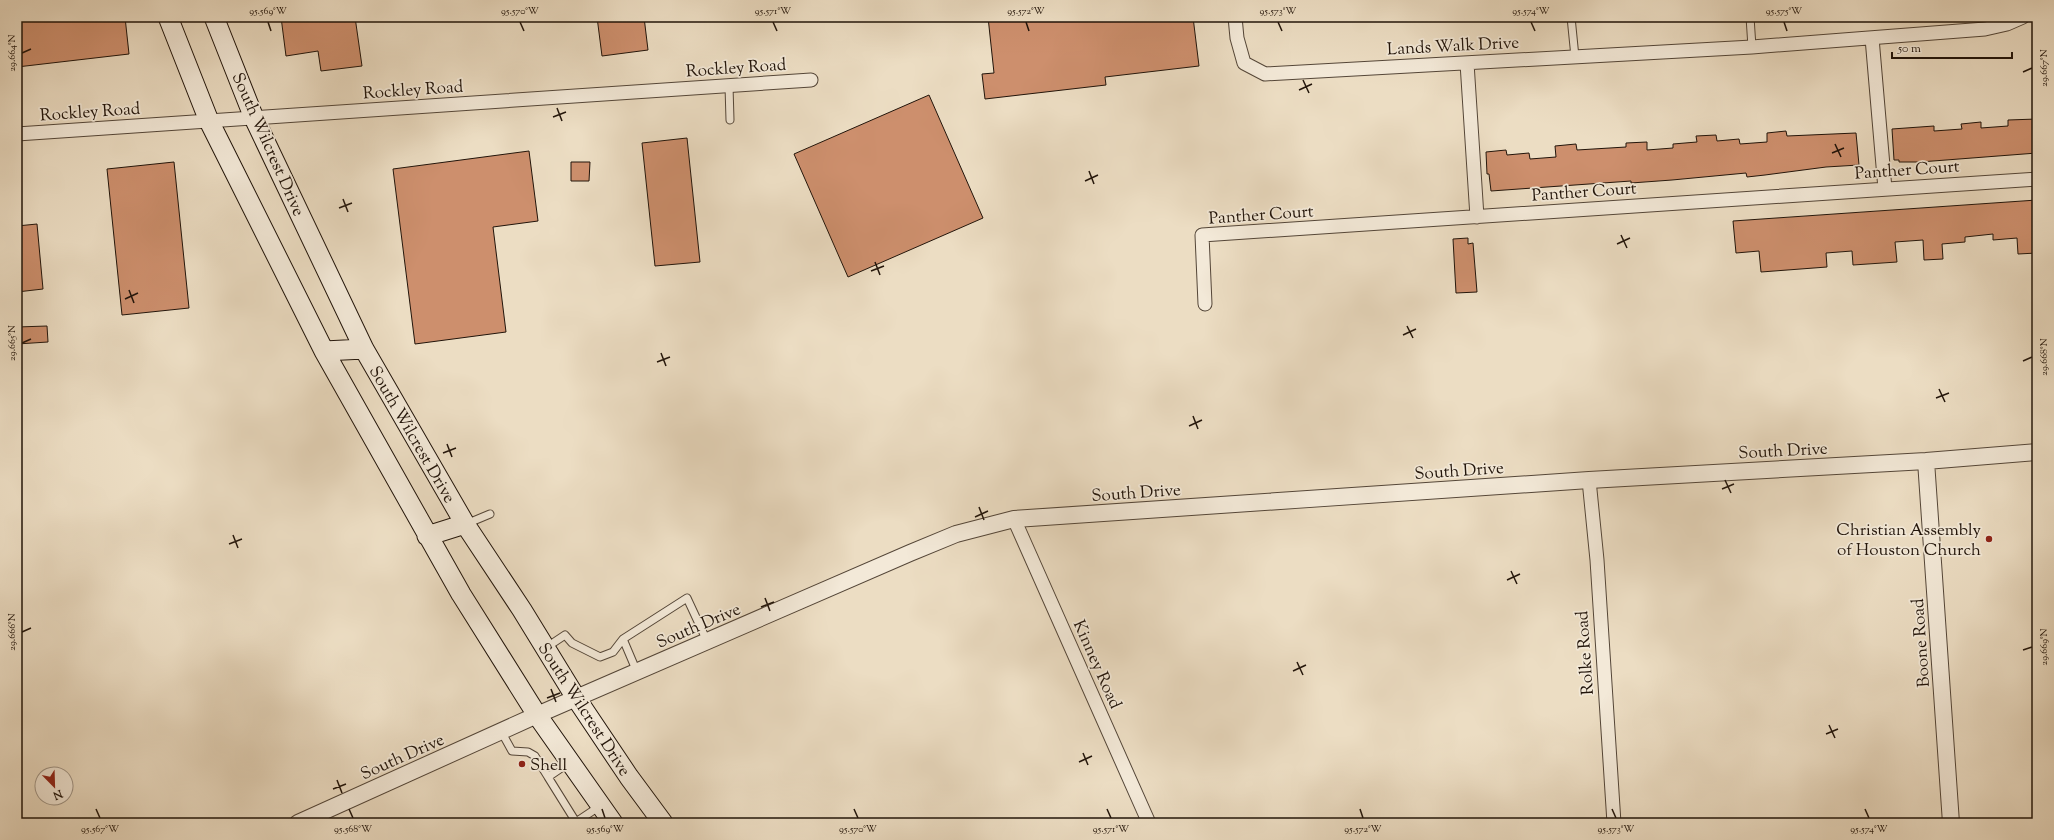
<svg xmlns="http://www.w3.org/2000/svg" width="2054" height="840" viewBox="0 0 2054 840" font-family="'Sorts Mill Goudy',serif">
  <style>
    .building { fill: #cd8f6d; stroke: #21140a }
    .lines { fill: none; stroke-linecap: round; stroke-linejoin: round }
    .service-casing { stroke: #544638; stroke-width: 9 }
    .minor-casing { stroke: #544638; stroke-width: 15 }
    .tertiary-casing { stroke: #544638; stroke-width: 18 }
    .secondary-casing { stroke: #21140a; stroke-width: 21 }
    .service { stroke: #f3e9d8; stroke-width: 7 }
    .minor { stroke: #f3e9d8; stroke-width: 13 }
    .tertiary { stroke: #f3e9d8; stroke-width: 16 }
    .secondary { stroke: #f3e9d8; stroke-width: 19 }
    .ticks { fill: none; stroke: #21140a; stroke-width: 1.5 }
    .poi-dot { fill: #8f2418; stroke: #f3e9d8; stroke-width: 1.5 }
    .labels { text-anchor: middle; stroke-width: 3.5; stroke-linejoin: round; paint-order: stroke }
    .street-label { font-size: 17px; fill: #21140a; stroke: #f3e9d8 }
    .poi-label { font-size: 17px; fill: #21140a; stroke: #f3e9d8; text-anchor: end }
    .neatline { fill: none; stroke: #21140a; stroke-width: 1.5 }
    .ticks-label { font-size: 10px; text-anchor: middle; fill: #21140a }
  </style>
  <rect width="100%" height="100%" fill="#ecddc3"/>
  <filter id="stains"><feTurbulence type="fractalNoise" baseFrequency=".005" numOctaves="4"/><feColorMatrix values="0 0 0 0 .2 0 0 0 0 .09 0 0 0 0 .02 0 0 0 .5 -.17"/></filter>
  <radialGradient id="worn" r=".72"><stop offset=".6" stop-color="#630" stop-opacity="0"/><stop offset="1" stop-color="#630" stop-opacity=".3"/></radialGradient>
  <path class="building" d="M17,17H125L129,54L17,67Z
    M281,17H355L362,66L321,71L318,51L286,56Z
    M597,17H644L648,50L602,56Z
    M988,17H1193L1199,66L1105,77L1106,85L985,99L982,74L994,73Z
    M929,95L983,218L848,277L794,154Z
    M2037,119V153L1920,162H1899V160H1894L1892,129L1934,126V131L1962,129L1961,124L1981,122V128L2008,126V120Z
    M1786,131L1787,136L1856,133L1859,165L1826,167L1765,175L1747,177L1746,173L1672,180L1631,183V181L1491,191L1489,174H1487L1486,152L1506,150L1507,155L1529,153L1530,159L1556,157L1555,146L1576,144L1577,150L1626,147V143L1647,142V150L1673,148V144L1697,142L1696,136L1716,135L1717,141L1739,139L1740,144L1767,142V133Z
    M687,138L700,262L655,266L642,143Z
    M529,151L538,221L493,227L506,332L415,344L393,169Z
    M174,162L189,308L122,315L107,169Z
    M571,162H590L589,181H571Z
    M2037,200V253L2018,254L2017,238L1993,240V234L1965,237V242L1942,244L1943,259L1924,260L1923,240L1895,242L1897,262L1853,265L1852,251L1826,253L1827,267L1761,272L1759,251L1736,253L1733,221Z
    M37,224L43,289L17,292V226Z
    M1468,238V244L1473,243L1477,292L1456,293L1453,239Z
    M47,326L48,342L17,344V327Z"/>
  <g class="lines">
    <g class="service-casing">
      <path id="service" d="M1571,17L1575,57
        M1750,17L1752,47
        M729,86L730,120
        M466,524L490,514
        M547,647L565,635L572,643L600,657L613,652L623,639
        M637,672L623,639L687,598L707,641
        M501,731L512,751L528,752L535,756L548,777
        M570,762L548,777L576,822L600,806"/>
    </g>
    <g class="minor-casing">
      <path id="minor" d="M1235,17L1237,38L1244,63L1265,74L1752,47L1985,29L2007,24L2023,17
        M1872,38L1885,189
        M1467,63L1477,217
        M17,134L811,80
        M1205,304L1202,235L2037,179
        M1589,480L1597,560L1614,823
        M1014,519L1149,823"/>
    </g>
    <g class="tertiary-casing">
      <path id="tertiary" d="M1926,461L1951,823
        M298,823L537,715L910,553L956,534L1014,519L1589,480L1926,461L2037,452"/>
    </g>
    <g class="secondary-casing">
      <path id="secondary" d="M168,17L209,121L324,351L461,594L537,715L613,823
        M214,17L254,118L364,349L465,524L522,610L576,698L629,777L663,823
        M324,351L364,349
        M427,536L465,524"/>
    </g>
    <use href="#service" class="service"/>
    <use href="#minor" class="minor"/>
    <use href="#tertiary" class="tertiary"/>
    <use href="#secondary" class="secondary"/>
  </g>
  <path class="ticks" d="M268,22L271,31M520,22L524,31M773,22L777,31M1026,22L1029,31M1278,22L1282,31M1531,22L1535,31M1784,22L1787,31M22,53L31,49M2023,72L2032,68M1303,80L1309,93M1299,90L1312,84M557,108L562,121M553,117L566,112M1835,144L1841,157M1832,153L1844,148M1089,171L1094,184M1085,181L1098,175M343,199L348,212M339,208L352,203M1621,235L1627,248M1617,244L1630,238M875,262L880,275M871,271L884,266M129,290L134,303M125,299L138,293M1407,326L1413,338M1403,335L1416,329M22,343L31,339M661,353L666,366M2023,361L2032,357M657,362L670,357M1939,389L1945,402M1936,398L1949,393M1193,416L1198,429M1189,426L1202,420M447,444L452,457M443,453L456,448M1725,480L1731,493M1722,489L1734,484M979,507L984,520M975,517L988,511M233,535L238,548M229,544L242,539M1511,571L1517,584M1507,580L1520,574M765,598L770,611M761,607L774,602M22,632L31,628M2023,650L2032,647M1297,662L1303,675M1293,671L1306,665M551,689L556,702M547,698L560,693M1829,725L1835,738M1826,734L1838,729M1083,753L1088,765M1079,762L1092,756M337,780L342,793M333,789L346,784M96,809L100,818M349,809L353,818M602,809L605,818M854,809L858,818M1107,809L1111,818M1360,809L1363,818M1612,809L1616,818M1865,809L1869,818"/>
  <g class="poi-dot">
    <circle cx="1989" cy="539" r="4"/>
    <circle cx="522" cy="764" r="4"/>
  </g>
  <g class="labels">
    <g class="street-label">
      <text transform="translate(1453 45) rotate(-3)" y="6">Lands Walk Drive</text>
      <text transform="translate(736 67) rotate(-4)" y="6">Rockley Road</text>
      <text transform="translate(413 89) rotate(-4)" y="6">Rockley Road</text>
      <text transform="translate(90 111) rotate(-4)" y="6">Rockley Road</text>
      <text transform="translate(269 144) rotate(66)" y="6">South Wilcrest Drive</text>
      <text transform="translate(1907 169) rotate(-4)" y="6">Panther Court</text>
      <text transform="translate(1584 191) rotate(-4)" y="6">Panther Court</text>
      <text transform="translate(1261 214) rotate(-4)" y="6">Panther Court</text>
      <text transform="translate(413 434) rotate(60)" y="6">South Wilcrest Drive</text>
      <text transform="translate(1783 450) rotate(-3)" y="6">South Drive</text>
      <text transform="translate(1459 470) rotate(-4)" y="6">South Drive</text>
      <text transform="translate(1136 492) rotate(-4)" y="6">South Drive</text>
      <text transform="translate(698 625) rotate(-23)" y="6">South Drive</text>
      <text transform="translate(1920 643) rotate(-94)" y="6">Boone Road</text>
      <text transform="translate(1584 653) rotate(-94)" y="6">Rolke Road</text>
      <text transform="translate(1098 664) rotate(66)" y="6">Kinney Road</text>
      <text transform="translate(585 709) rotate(57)" y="6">South Wilcrest Drive</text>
      <text transform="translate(402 756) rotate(-24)" y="6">South Drive</text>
    </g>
    <g class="poi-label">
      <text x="1981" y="535">Christian Assembly<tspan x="1981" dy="20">of Houston Church</tspan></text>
      <text x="530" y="770" text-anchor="start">Shell</text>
    </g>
  </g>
  <rect width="2054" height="840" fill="none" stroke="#ecddc3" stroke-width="44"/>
  <g transform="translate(54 786) rotate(157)"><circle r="19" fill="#f3e9d8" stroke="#9f9486"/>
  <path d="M0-3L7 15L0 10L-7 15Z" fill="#8f2418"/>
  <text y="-6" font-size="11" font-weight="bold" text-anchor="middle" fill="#21140a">N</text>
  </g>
  <path d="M1892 52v6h120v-6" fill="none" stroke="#21140a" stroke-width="2"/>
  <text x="1898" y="52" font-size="12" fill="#21140a" stroke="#f3e9d8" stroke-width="3" paint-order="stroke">50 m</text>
  <rect x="22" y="22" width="2010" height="796" class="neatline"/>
  <g class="ticks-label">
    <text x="268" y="14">95.569°W</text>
    <text x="520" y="14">95.570°W</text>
    <text x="773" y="14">95.571°W</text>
    <text x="1026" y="14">95.572°W</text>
    <text x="1278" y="14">95.573°W</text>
    <text x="1531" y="14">95.574°W</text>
    <text x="1784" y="14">95.575°W</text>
    <text transform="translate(11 53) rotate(-90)" y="4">29.664°N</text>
    <text transform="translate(2043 68) rotate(-90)" y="4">29.667°N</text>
    <text transform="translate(11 343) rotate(-90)" y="4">29.665°N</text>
    <text transform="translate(2043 357) rotate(-90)" y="4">29.668°N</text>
    <text transform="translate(11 632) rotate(-90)" y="4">29.666°N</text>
    <text transform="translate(2043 647) rotate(-90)" y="4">29.669°N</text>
    <text x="100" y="832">95.567°W</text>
    <text x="353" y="832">95.568°W</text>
    <text x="605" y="832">95.569°W</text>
    <text x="858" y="832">95.570°W</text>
    <text x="1111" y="832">95.571°W</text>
    <text x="1363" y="832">95.572°W</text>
    <text x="1616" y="832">95.573°W</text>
    <text x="1869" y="832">95.574°W</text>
  </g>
  <rect width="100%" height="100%" filter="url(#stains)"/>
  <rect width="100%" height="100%" fill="url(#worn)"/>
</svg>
